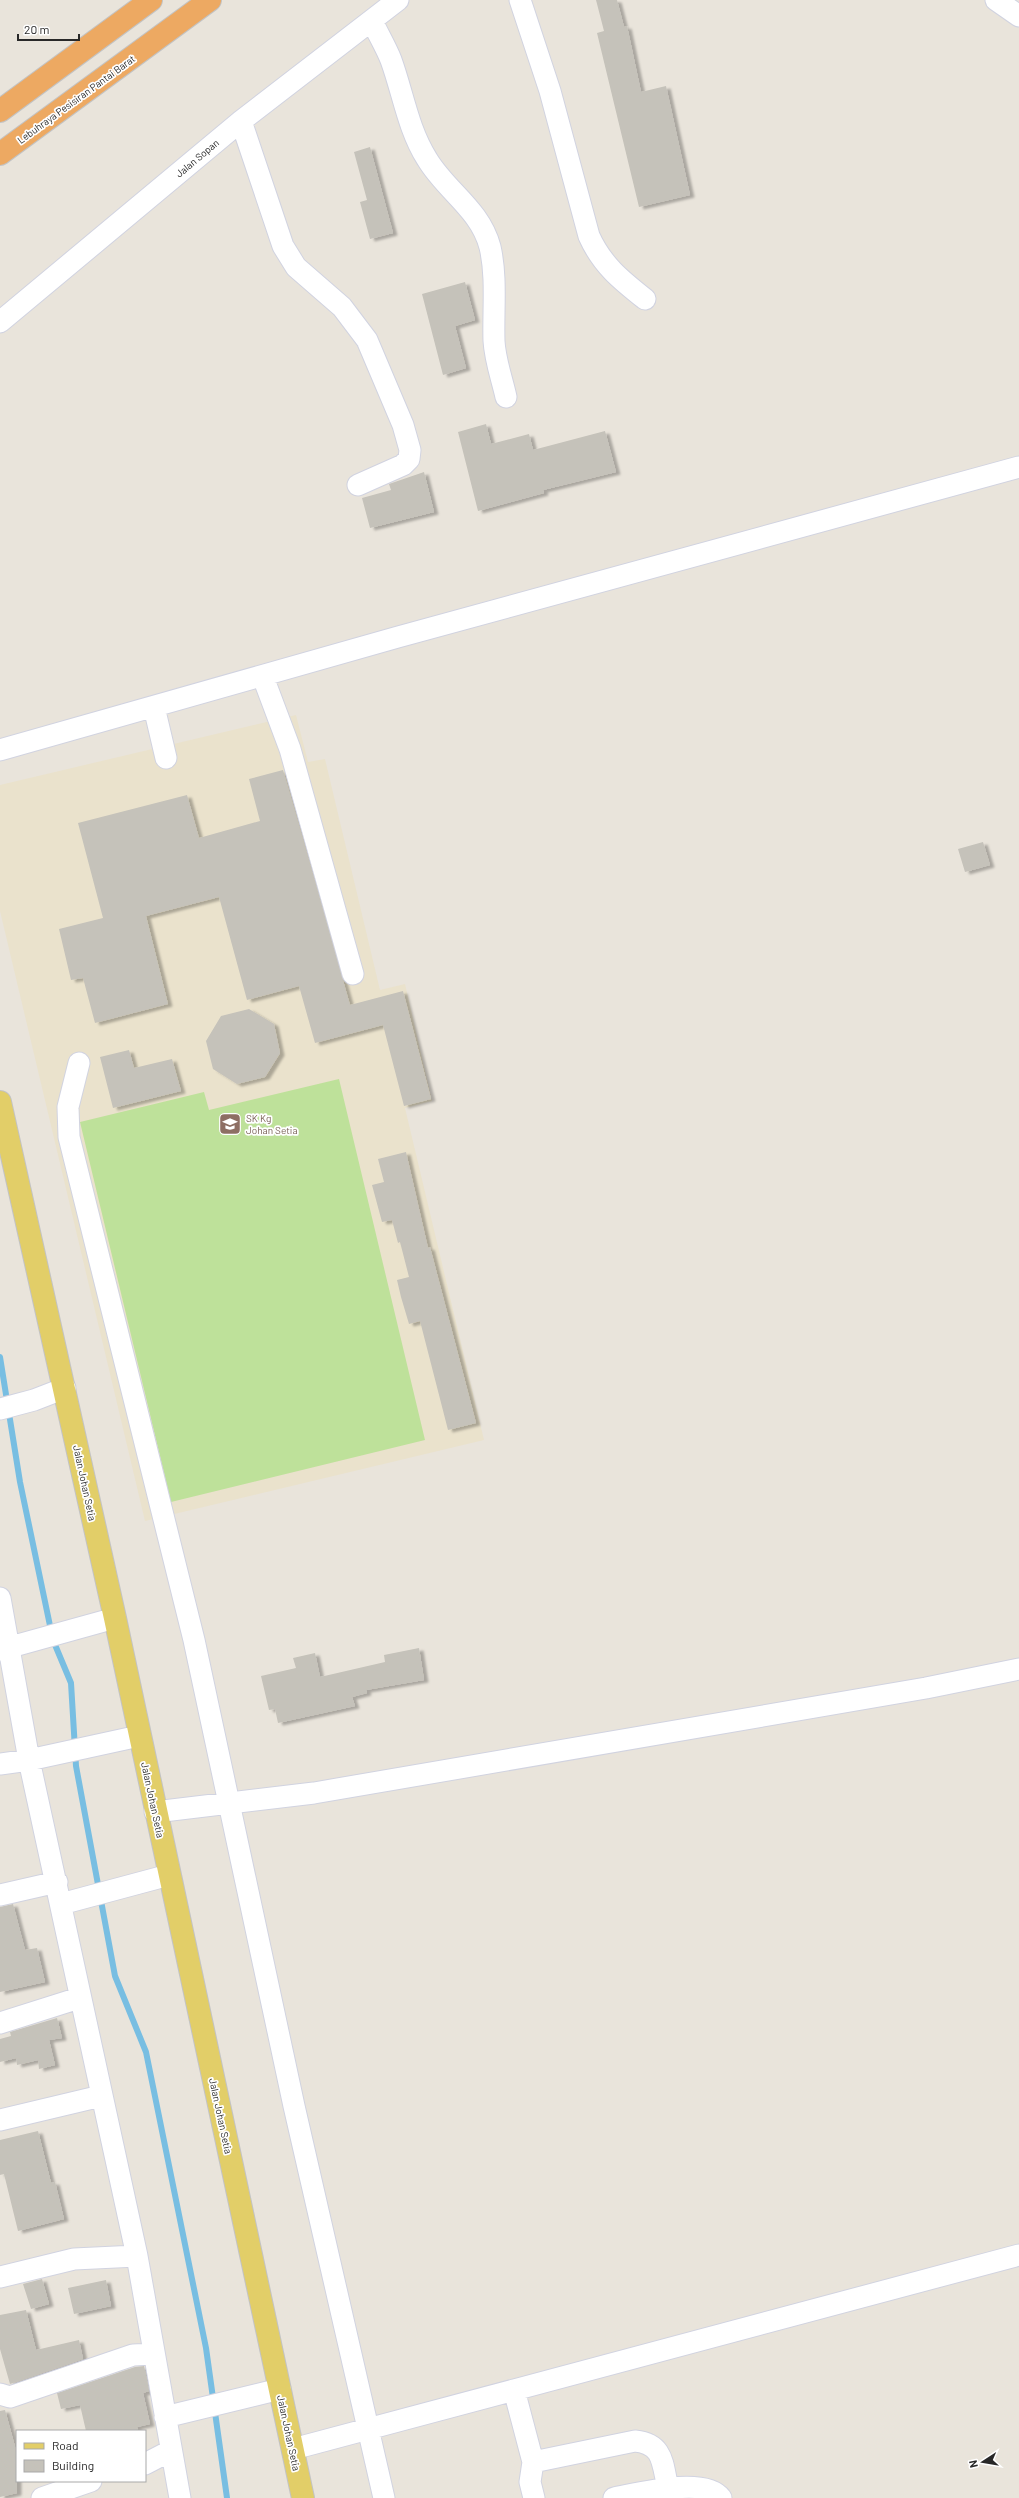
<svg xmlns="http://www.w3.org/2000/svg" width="1019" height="2498" viewBox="0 0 1019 2498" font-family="Barlow,sans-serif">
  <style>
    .education { fill: #eae2cc }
    .pitch { fill: #bee19a }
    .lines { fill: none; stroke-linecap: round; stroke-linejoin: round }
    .stream { stroke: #78bee2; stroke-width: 6 }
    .building { fill: #c5c2ba; filter: url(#shadow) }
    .minor-casing { stroke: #d1d3e0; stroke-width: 23 }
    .major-casing { stroke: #c3c3c3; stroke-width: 24 }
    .highway-casing { stroke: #c3c3c3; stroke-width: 24 }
    .minor { stroke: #fff; stroke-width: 21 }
    .major { stroke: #e2ce68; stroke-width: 22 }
    .highway { stroke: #eda962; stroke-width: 22 }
    .labels { text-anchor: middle; stroke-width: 3.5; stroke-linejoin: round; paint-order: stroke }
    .street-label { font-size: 10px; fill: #282828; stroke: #fff }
    .education-label { font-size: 10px; fill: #785e54; stroke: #fff; text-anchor: start }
  </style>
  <defs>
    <filter id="shadow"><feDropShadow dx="4.5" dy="2.5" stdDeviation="1" flood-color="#0004"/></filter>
  </defs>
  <rect width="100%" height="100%" fill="#e9e4db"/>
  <path class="education" d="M296,715L308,762L325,759L380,990L405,984L432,1101L405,1108L484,1440L145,1521L0,911V785Z"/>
  <path class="pitch" d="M339,1079L425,1440L171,1502L80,1122L204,1092L209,1110Z"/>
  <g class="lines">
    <path class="stream" d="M0,1357L20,1482L53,1640L71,1683L76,1766L115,1976L146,2052L206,2348L227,2498"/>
  </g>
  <path class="building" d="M596,0H617L624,27L627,26L641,92L666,86L690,195L639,207L597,33L604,31Z
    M370,147L393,233L370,239L360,202L367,200L354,152Z
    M465,282L475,320L455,326L466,368L443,375L422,294Z
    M486,424L491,444L529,434L533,450L605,431L616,472L543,490L544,493L478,511L458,432Z
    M424,472L434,512L370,528L362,498L391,490L389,484Z
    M283,770L350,1005L403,991L431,1099L404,1106L383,1025L315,1043L299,986L247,1000L219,897L146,916L168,1004L95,1023L83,978L71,980L59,929L103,918L78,823L187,795L199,838L260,821L249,779Z
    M983,842L990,865L965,872L958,849Z
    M249,1009L274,1024L280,1053L265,1077L237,1084L213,1069L206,1041L221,1016Z
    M129,1050L134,1068L172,1059L181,1091L113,1108L100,1057Z
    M406,1152L428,1248L430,1247L476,1423L448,1430L420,1321L409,1324L401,1297L397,1280L409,1277L400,1242L398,1243L392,1220L382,1222L372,1185L384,1182L378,1159Z
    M419,1648L424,1680L366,1690L367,1693L352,1697L355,1706L278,1723L275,1709L269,1710L261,1676L296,1668L293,1658L315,1653L320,1677L385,1662L384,1655Z
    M13,1904L25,1950L37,1948L45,1982L0,1992V1907Z
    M57,2018L62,2038L49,2040L55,2065L39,2069L38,2060L17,2065L16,2058L0,2062V2039L11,2036L10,2032Z
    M38,2131L51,2183L55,2182L64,2219L18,2231L4,2174L0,2175V2140Z
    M42,2279L49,2304L31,2309L23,2284Z
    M106,2280L111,2306L74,2314L68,2288Z
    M26,2310L36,2350L79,2340L83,2359L10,2384L0,2349V2315Z
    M144,2366L149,2391L143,2393L150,2424L137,2427L138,2431H86L80,2405L61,2409L57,2393L135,2367Z
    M5,2410L17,2454V2493L0,2497V2411Z"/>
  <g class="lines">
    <g class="minor-casing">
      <path id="minor" d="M520,0L550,91L589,236C602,265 621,280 645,299
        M996,0L1019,16
        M372,21C378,34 386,47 391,60C403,93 408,129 427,159C446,191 480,209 490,247C497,277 493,310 494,341C495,360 502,379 506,397
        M241,121L283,246L296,267L342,307L367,340L403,425L410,450L409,459L403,465L358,485
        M0,322L241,121L398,0
        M263,677L290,749L353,974
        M154,707L166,758
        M0,750L398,637L1019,467
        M79,1063L68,1107L69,1137L194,1640L294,2106L384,2498
        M0,1409L34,1400L65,1388
        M0,1598L29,1760L137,2256L180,2498
        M0,1650L115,1618
        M0,1764L29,1760L139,1736
        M155,1812L314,1793L926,1688L1019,1669
        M0,1895L57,1882
        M61,1904L169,1875
        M0,2023L79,1998
        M0,2120L101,2096
        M0,2277L74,2259L137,2256
        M514,2390L533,2462
        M0,2394L10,2397L133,2355L154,2354
        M165,2417L280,2389
        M293,2449L1019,2255
        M145,2464L170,2451
        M42,2498L91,2481
        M534,2498L530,2482L533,2462L635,2441C664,2444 662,2463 668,2488
        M614,2498C636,2494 705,2476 721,2498"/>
    </g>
    <g class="major-casing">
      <path id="major" d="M0,1102L115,1618L303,2498"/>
    </g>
    <g class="highway-casing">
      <path id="highway" d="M0,111L151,0
        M0,154L210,0"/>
    </g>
    <use href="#minor" class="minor"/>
    <use href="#major" class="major"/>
    <use href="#highway" class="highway"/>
  </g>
  <defs>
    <g id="school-square" transform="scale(1.15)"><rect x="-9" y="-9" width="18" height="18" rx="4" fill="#8d6e63" stroke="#fff"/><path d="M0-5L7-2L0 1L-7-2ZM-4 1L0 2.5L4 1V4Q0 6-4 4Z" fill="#fff"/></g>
  </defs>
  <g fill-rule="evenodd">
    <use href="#school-square" x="230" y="1124"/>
  </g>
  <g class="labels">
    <g class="street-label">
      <text transform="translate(76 99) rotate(-36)" y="4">Lebuhraya Pesisiran Pantai Barat</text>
      <text transform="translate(197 158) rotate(-40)" y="4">Jalan Sopan</text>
      <text transform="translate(85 1483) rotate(78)" y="4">Jalan Johan Setia</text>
      <text transform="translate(153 1800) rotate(78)" y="4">Jalan Johan Setia</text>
      <text transform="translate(221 2116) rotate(78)" y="4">Jalan Johan Setia</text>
      <text transform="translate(289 2433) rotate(78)" y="4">Jalan Johan Setia</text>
    </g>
    <g class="education-label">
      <text x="246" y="1122">SK Kg<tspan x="246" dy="12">Johan Setia</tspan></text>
    </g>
  </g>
  <rect x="16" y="2430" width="130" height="52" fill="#ffffff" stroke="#a9a9a9"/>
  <rect x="24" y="2443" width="20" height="6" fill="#e2ce68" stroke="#a9a9a9"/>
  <text x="52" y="2450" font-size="12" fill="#282828">Road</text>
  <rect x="24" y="2460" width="20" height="12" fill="#c5c2ba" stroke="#a9a9a9"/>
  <text x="52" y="2470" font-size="12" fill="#282828">Building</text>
  <g transform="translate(983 2462) rotate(258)" stroke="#ffffff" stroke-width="3" paint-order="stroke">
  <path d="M0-3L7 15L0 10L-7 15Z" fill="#282828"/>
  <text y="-6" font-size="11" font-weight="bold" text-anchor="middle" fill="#282828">N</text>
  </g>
  <path d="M18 34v6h61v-6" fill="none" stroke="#282828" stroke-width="2"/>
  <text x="24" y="34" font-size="12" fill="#282828" stroke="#ffffff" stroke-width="3" paint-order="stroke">20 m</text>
</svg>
